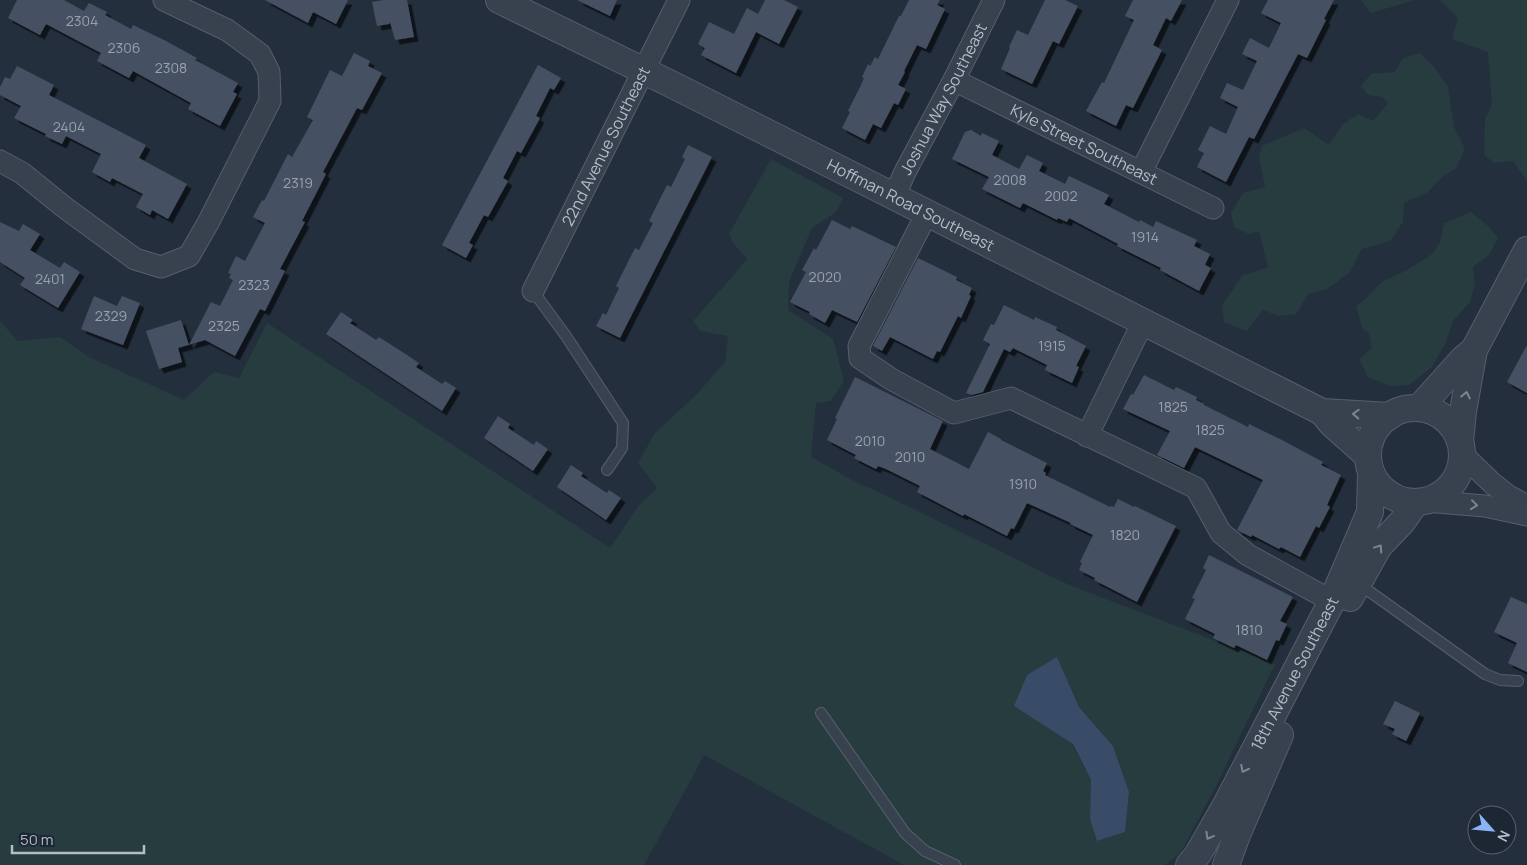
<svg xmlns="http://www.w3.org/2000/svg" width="1527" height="865" viewBox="0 0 1527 865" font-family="Manrope,sans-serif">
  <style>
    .green { fill: #263c3f; fill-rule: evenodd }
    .water { fill: #394c67 }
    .building { fill: #455162; filter: url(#shadow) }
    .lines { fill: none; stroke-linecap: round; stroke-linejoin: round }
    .service-casing { stroke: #565f6c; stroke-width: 12 }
    .minor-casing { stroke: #565f6c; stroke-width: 23 }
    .tertiary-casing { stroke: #565f6c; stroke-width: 28 }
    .service { stroke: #38414e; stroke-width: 10 }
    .minor { stroke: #38414e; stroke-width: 21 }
    .tertiary { stroke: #38414e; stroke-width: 26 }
    .oneway { stroke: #7c8592 }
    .labels { text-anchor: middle; stroke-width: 4; stroke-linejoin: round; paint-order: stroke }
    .number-label { font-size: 14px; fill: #98a1af }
    .street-label { font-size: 16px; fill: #b4bcc9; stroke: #1d2633 }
  </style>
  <defs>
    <filter id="shadow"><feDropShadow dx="4.5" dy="4.5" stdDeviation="0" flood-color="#0009"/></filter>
  </defs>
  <rect width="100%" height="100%" fill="#242f3e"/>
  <path class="green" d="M1361,0H1415L1371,13Z
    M1440,0H1527V181L1513,161L1494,163L1484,155L1485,119L1492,104L1488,52L1452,39L1458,18Z
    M1420,53L1434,67L1448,87L1454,127L1465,149L1456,168L1442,177L1428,192L1404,203L1403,222L1390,241L1362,249L1349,273L1327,289L1308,294L1296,314L1279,316L1263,310L1247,331L1224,322L1222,305L1242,276L1268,267L1259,231L1249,234L1234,227L1231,213L1243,193L1265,187L1259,157L1262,146L1304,128L1329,145L1342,125L1358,114L1373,121L1388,103L1382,97L1368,95L1361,86L1371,74L1395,72L1402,59Z
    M771,159L843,198L836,212L812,228L789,282L788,310L833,339L844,381L831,401L816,403L811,457L854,481L883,494L1067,584L1275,664L1217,784L1181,852L1165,865H904L704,755L691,780L644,865H0V321L18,341L60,337L89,357L184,400L214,372L239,378L267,323L610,548L639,505L657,488L638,463L655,433L698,393L725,362L728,336L700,331L693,321L731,278L747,259L734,244L729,234ZM1057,657L1079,707L1113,746L1129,792L1125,832L1097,841L1090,819L1091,780L1072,744Z
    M1471,212L1488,226L1498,238L1489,255L1473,267L1475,284L1470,302L1453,321L1446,342L1432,367L1409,385L1389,386L1368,377L1359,359L1372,348L1369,333L1362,328L1356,306L1364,300L1382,282L1407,270L1432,254L1440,242L1444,223Z"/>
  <path class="water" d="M1057,657L1079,707L1113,746L1129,792L1125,832L1097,841L1090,819L1091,780L1073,744L1014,706L1027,675Z"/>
  <path class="building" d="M17,0H64L84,11L89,3L107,12L105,15L131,29L133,25L166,41L197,58L195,60L238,83L233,92L237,94L220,126L188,109L191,103L133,71L129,78L97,61L101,53L46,24L40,35L8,18Z
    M265,0H348L336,24L313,12L308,23Z
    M383,0H407L414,37L395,40L390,22L389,24L377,26L372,2Z
    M577,0H617L610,16Z
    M765,0H784L798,7L779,44L756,32L736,73L701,55L705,48L698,44L709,22L734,34L747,8L758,14Z
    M909,0H940L937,5L945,9L926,49L917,45L904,71L905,72L898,85L906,89L898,105L894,103L881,128L873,124L865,140L842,128L850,112L848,111L860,87L864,78L862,77L868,64L870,66L875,57L878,59L899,16H901Z
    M1045,0H1065L1078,6L1059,44L1053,41L1032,84L1001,69L1010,48L1009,47L1017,30L1028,35Z
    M1133,0H1182L1171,21L1166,18L1153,45L1162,50L1133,108L1126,105L1116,126L1086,111L1102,82L1104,83L1134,20L1125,16Z
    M1268,0H1334L1324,19L1326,20L1307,58L1298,54L1254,139L1249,137L1226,182L1197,167L1204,153L1198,150L1210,126L1226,134L1238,107L1220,98L1227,83L1243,90L1257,61L1242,54L1250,38L1269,48L1281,23L1261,13Z
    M354,53L370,61L368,66L382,73L362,110L357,108L323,172L326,174L302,221L305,222L280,269L285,271L265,311L260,309L235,356L205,340L178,348L182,362L159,369L146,331L181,320L189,345L211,302L220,306L233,280L229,278L231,274L228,273L236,256L245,261L265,223L253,217L262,200L264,201L288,154L292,157L313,120L307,117L330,70L342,76Z
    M538,65L561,78L554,90L550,88L536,116L540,118L521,153L517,151L503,178L508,181L488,217L484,215L469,243L473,245L466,258L442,245Z
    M17,66L54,85L49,95L146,145L139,158L187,184L168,219L152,210L150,215L136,207L143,194L112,178L110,182L92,172L101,154L66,136L62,144L45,136L46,134L14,118L21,106L0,95V87L5,77L10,79Z
    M971,130L981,136L982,133L999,141L992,155L1019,169L1027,155L1043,163L1039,171L1065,184L1069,176L1109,195L1104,204L1139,222L1140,220L1153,227L1156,221L1197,240L1194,246L1210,254L1205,265L1211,268L1199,291L1160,270L1161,268L1117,246L1118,244L1069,218L1067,222L1058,218L1057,220L1023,203L1020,208L982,189L989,177L952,159L965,132Z
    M688,145L712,157L620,338L596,326L603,313L606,315L619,288L616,286L635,248L639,250L653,223L649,221L667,185L671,187L685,159L682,157Z
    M832,220L850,229L852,226L896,247L857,322L832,310L825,323L809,314L810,312L790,302L806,272L802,270L814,248L816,250Z
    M0,222L19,231L23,224L40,234L30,250L60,268L64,262L80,272L58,308L20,285L25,278L0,262Z
    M918,258L957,277L956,280L972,288L969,295L971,296L961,318L958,316L940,352L937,351L933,359L890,337L882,351L873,346Z
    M94,296L117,306L122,296L140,303L123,345L81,329Z
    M1004,305L1034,320L1035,317L1057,327L1056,330L1086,346L1076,366L1079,367L1072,383L1045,370L1047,365L1013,348L1010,352L1004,349L983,392L972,395L966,393L990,344L983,340L991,324L994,325Z
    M341,312L353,320L350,323L376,340L379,337L407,355L419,363L416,367L442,384L445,381L456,388L442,411L326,334Z
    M1527,345V393L1507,382Z
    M1144,375L1174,390L1176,387L1197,397L1196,400L1204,404V405L1248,427L1249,424L1282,440L1323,462L1321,465L1341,475L1327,505L1330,507L1319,528L1316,526L1300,557L1281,547L1279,549L1252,535L1251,537L1237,530L1263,480L1195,447L1184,468L1157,455L1170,431L1123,409L1131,394L1133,395Z
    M855,377L943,421L930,449L969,469L988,432L1001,439V440L1047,463L1043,471L1046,473L1045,475L1110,507L1111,506L1114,507L1118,499L1134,507L1135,506L1176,526L1137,602L1094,580L1095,578L1079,570L1082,563L1080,562L1093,535L1070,524L1071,523L1027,503L1014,529L1011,528L1007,536L964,514L963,516L917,492L920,486L886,469L878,466L876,469L854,458L856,455L827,440L837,419L835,418Z
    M498,416L510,424L508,428L534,445L536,441L548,449L533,471L484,438Z
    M571,465L583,473L581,476L607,493L609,490L621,498L606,520L557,487Z
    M1209,555L1293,597L1280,621L1287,624L1279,641L1276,640L1267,660L1236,645L1234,648L1213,638L1215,634L1185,619L1195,599L1192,598L1206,570L1203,568Z
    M1511,597L1527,604V672L1508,663L1517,643L1494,632Z
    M1395,701L1420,713L1406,741L1392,734L1395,729L1383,724Z"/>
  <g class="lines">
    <g class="service-casing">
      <path id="service" d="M533,291L566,336L623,423L622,448L607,470
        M1359,584L1485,674L1500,680L1518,681
        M821,713L905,833L925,851L955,865"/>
    </g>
    <g class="minor-casing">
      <g id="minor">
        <path id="s1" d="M954,80L1213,208"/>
        <path d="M0,161L22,173L64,207L135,259L161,267L189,256L208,223L270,101L269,72L260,54L227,30L164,0"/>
        <path d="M1141,172L1228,0"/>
        <path id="s2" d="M894,197L905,172L954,80L994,0"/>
        <path d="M927,213L859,346L860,358L891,379L954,413L1011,398L1196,488L1221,533L1248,555L1332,601"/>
        <path id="s3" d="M533,291L679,0"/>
        <path d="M1087,436L1143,322"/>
        <path d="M1462,454L1492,483L1507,495L1527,506"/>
        <path d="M1426,501L1485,506L1527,515"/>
      </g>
    </g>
    <g class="tertiary-casing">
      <g id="tertiary">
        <path id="s4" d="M499,0L673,85L1322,412L1390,416"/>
        <path d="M1419,408L1463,359L1474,350"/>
        <circle cx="1415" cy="455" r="47"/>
        <path d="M1322,412L1332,424L1368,456"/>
        <path d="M1460,441L1463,411L1474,350L1527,250"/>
        <path d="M1350,598L1379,546L1402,522L1416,502"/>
        <path id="s5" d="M1189,865L1198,854L1226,805L1332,601L1370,512L1371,473"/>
        <path d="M1226,865L1237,835L1280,735"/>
      </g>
    </g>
    <use href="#service" class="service"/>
    <use href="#minor" class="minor"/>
    <use href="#tertiary" class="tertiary"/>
  </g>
  <defs><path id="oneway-chevron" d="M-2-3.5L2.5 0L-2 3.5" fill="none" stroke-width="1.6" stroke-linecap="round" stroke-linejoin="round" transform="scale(1.25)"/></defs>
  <g class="oneway">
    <use href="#oneway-chevron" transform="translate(1466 395) rotate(-78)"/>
    <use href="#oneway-chevron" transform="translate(1356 414) rotate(-177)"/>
    <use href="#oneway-chevron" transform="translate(1474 505) rotate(7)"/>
    <use href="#oneway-chevron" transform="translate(1379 548) rotate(-56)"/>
    <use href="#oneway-chevron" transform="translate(1244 769) rotate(117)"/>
    <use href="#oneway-chevron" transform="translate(1209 836) rotate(119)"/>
  </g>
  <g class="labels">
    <g class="number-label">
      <text x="82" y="26">2304</text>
      <text x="124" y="53">2306</text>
      <text x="171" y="73">2308</text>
      <text x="69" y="132">2404</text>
      <text x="1010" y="185">2008</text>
      <text x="298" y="188">2319</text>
      <text x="1061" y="201">2002</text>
      <text x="1145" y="242">1914</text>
      <text x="825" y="282">2020</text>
      <text x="50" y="284">2401</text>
      <text x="254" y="290">2323</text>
      <text x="111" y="321">2329</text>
      <text x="224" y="331">2325</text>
      <text x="1052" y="351">1915</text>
      <text x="1173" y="412">1825</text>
      <text x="1210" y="435">1825</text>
      <text x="870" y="446">2010</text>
      <text x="910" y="462">2010</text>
      <text x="1023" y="489">1910</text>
      <text x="1125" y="540">1820</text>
      <text x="1249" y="635">1810</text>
    </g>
    <g class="street-label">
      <text dy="6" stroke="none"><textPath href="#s2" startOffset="110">Joshua Way Southeast</textPath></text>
      <text dy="6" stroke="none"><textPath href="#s1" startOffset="145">Kyle Street Southeast</textPath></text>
      <text dy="6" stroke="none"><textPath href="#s3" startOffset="162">22nd Avenue Southeast</textPath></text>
      <text dy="6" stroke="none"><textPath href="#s4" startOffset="460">Hoffman Road Southeast</textPath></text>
      <text dy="6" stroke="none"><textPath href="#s5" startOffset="219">18th Avenue Southeast</textPath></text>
    </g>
  </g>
  <g transform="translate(1492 830) rotate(117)"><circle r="24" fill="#1d2633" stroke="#59626f"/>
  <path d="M0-4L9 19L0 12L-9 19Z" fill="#8ab4f8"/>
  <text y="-8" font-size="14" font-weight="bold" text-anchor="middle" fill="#b4bcc9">N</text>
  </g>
  <path d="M12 845v8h132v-8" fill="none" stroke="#b4bcc9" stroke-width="2.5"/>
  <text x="20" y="845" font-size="15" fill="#b4bcc9" stroke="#1d2633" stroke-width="4" paint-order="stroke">50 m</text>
</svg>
